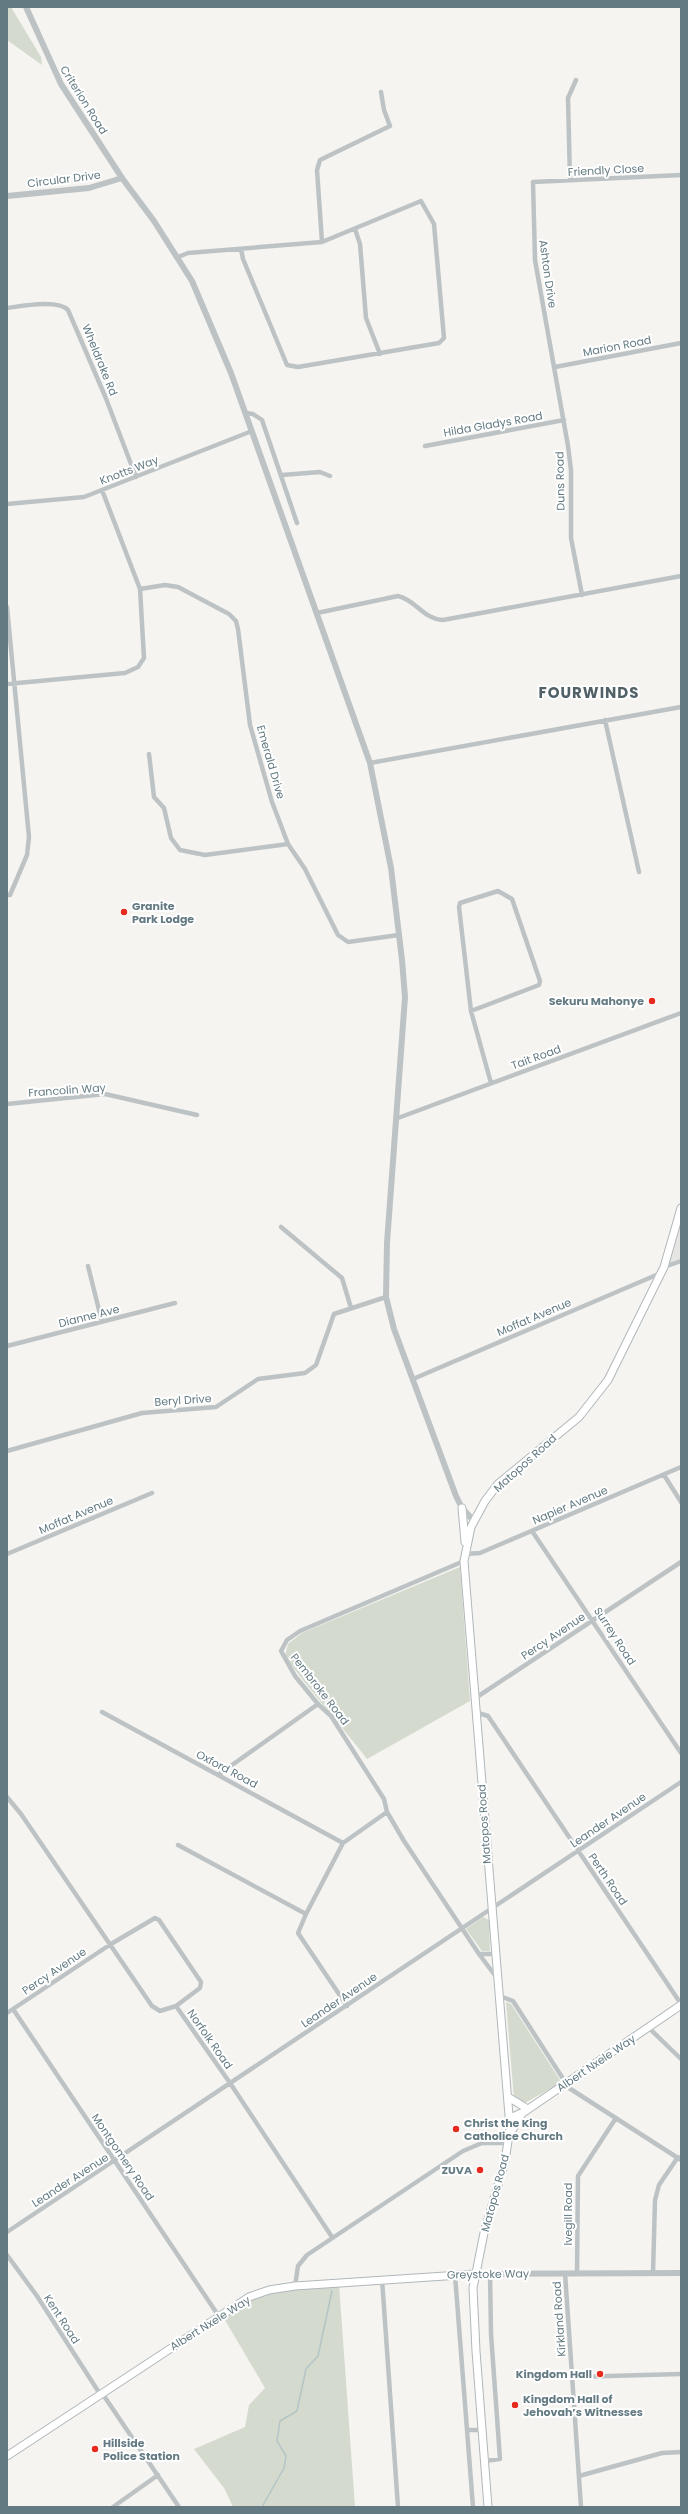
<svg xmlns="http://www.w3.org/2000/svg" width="688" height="2514" viewBox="0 0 688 2514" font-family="Poppins,sans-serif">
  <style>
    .built { fill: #e5e6e4 }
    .green { fill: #d5dacf }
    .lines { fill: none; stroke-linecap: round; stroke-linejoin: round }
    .stream { stroke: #b4c5c6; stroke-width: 1.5 }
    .secondary-casing { stroke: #b0b7ba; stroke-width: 9 }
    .minor { stroke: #bdc3c5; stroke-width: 4.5 }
    .tertiary { stroke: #bdc3c5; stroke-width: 6 }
    .secondary { stroke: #fff; stroke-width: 7 }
    .poi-dot { fill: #e72a1e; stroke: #fff; stroke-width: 1.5 }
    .labels { text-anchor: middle; stroke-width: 4; stroke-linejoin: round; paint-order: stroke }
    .street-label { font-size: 11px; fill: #637a82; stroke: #fff }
    .poi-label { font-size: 11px; font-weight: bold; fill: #637a82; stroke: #fff; text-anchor: start }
    .district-label { font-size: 15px; font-weight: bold; letter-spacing: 1px; fill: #516167; stroke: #fff }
  </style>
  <rect width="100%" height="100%" fill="#f5f4f0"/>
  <path class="built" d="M681,1215V1259L667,1264Z"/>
  <path class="green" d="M7,7H11L41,57L42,65L7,40Z
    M460,1567L470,1701L367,1759C341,1725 314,1695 288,1661L285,1655L288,1644L302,1633Z
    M483,1917L489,1920L490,1951H482L466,1929Z
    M506,2002L511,2004L560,2080L557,2085L523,2104L514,2099Z
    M339,2284L355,2507H233L224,2488L194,2449L245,2427L249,2405L265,2388L222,2315L235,2307L270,2292Z"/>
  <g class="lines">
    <path class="stream" d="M262,2507L284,2468L286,2456L277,2441L280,2421L297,2411L306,2369L318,2356L332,2291"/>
    <g class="secondary-casing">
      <path id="secondary" d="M462,1508L465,1542
        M508,2097L526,2108
        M510,2118L524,2112L681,2005
        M510,2134L523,2112
        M7,2456L249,2297L269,2290L295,2286L475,2274
        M488,2507L476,2351L473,2288L484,2233L505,2161L510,2128L464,1561L471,1527L485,1501L498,1484L579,1417L608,1380L664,1267L681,1208"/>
    </g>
    <path class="minor" d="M570,180L568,98L576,80
      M355,229L360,244L366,318L380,354
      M322,242L317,170L320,160L390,126L384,110L381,92
      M178,257L188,253L322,242L421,201L434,224L444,338L439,343L298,367L287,365L243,259L241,249
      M7,308C22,306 58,299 68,310L105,396L136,477
      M555,367L681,343
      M246,413L253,414L262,420L297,523
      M425,446L564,420
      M282,475L320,472L330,476
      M7,504L84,497L252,431
      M140,589L165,585L178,587L229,614L236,621L238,629L250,725L272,802L288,844L305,869L338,935L348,942L399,935
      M582,595L571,538V470L568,446L535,260L533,182L681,175
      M7,607L29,837L27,855L10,895H7
      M317,613L398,596C416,600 423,619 443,620L681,576
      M7,684L125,673L138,667L144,658L140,589L102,490
      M605,720L639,872
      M149,754L154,797L164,808L171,838L180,850L205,855L288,844
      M370,763L681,707
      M471,1011L539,985L540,981L512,899L498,891L460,903L459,907L471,1011L491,1083
      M7,1104L105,1094L197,1115
      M398,1118L681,1013
      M281,1227L342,1278L351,1308
      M88,1266L102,1322
      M664,1267L681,1261
      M7,1346L175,1303
      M413,1379L661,1273
      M7,1451L142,1413L216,1407L258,1379L305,1373L316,1365L334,1314L386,1297
      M664,1475L681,1502
      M532,1531L681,1753
      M7,1554L152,1493
      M465,1554L480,1553L681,1467
      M464,1561L300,1631L287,1640L281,1651L295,1676L318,1704L331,1716L384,1799L387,1812L404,1841L479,1954H495
      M474,1699L681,1562
      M102,1712L343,1843
      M475,1712L488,1716L681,2004
      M218,1775L318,1704
      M7,1797L21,1814L152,2006L160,2011L176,2006L230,2083L332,2237
      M178,1845L306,1914
      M479,1954L497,1978
      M500,1996L513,2001L569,2088L681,2160
      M347,2006L298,1933L306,1914L343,1843L387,1812
      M13,2009L218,2315
      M7,2013L111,1944L155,1918L159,1920L201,1982L200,1988L176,2006
      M649,2028L681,2059
      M7,2232L681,1782
      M7,2255L37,2296L100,2394
      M565,2273L581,2507
      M653,2273L655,2200L659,2185L678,2157
      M577,2274L578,2176L616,2118
      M455,2275L473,2507
      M382,2279L398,2507
      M295,2286L298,2266L307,2255L463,2151L482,2143H508
      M572,2377L681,2374
      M102,2393L179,2507
      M468,2430H483
      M485,2461L500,2459L491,2334L490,2274
      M579,2476L662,2453L681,2452
      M113,2507L158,2475"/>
    <path class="tertiary" d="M26,7L61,84L122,178L154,221L192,281L231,373L370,763L391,868L402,960L405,997L387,1243L386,1297L394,1329L456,1496L462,1508L473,1520
      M7,196L89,188L122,178
      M475,2274L681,2273"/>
    <use href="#secondary" class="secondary"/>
  </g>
  <g class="poi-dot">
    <circle cx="124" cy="912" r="4"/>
    <circle cx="652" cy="1001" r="4"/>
    <circle cx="456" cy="2129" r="4"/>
    <circle cx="480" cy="2170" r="4"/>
    <circle cx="600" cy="2374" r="4"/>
    <circle cx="515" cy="2405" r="4"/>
    <circle cx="95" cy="2449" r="4"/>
  </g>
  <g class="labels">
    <g class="street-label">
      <text transform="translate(84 100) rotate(58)" y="4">Criterion Road</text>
      <text transform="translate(606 170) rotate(-3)" y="4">Friendly Close</text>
      <text transform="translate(64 179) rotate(-7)" y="4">Circular Drive</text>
      <text transform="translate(548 274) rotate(82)" y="4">Ashton Drive</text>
      <text transform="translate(617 346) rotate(-11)" y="4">Marion Road</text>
      <text transform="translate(100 360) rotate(68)" y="4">Wheldrake Rd</text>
      <text transform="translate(493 424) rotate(-10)" y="4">Hilda Gladys Road</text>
      <text transform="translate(129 470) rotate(-21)" y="4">Knotts Way</text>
      <text transform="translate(560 481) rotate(-91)" y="4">Duns Road</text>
      <text transform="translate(271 762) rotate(74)" y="4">Emerald Drive</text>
      <text transform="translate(536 1057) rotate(-20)" y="4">Tait Road</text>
      <text transform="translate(67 1090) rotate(-4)" y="4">Francolin Way</text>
      <text transform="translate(89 1316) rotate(-14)" y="4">Dianne Ave</text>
      <text transform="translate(534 1317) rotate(-23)" y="4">Moffat Avenue</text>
      <text transform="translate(183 1400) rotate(-4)" y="4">Beryl Drive</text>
      <text transform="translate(525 1463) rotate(-42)" y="4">Matopos Road</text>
      <text transform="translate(570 1505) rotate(-23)" y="4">Napier Avenue</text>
      <text transform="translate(76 1515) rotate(-23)" y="4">Moffat Avenue</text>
      <text transform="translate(553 1636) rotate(-34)" y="4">Percy Avenue</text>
      <text transform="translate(615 1636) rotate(57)" y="4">Surrey Road</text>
      <text transform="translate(320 1689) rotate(52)" y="4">Pembroke Road</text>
      <text transform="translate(227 1769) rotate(28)" y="4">Oxford Road</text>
      <text transform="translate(608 1820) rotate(-34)" y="4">Leander Avenue</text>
      <text transform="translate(484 1824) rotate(-94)" y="4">Matopos Road</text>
      <text transform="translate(608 1879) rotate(56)" y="4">Perth Road</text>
      <text transform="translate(54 1971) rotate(-34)" y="4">Percy Avenue</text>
      <text transform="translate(339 2000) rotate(-34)" y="4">Leander Avenue</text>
      <text transform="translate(210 2039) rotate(55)" y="4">Norfolk Road</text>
      <text transform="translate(596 2063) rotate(-34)" y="4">Albert Nxele Way</text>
      <text transform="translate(123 2157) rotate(56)" y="4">Montgomery Road</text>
      <text transform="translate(70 2180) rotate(-33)" y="4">Leander Avenue</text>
      <text transform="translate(495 2193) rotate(-75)" y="4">Matopos Road</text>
      <text transform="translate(568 2214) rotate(-90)" y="4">Ivegill Road</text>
      <text transform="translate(488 2274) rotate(-1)" y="4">Greystoke Way</text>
      <text transform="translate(62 2319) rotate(57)" y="4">Kent Road</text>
      <text transform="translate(559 2319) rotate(-94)" y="4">Kirkland Road</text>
      <text transform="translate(210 2323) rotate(-32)" y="4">Albert Nxele Way</text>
    </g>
    <g class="poi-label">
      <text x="132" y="910">Granite<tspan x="132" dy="13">Park Lodge</tspan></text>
      <text x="644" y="1005" text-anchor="end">Sekuru Mahonye</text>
      <text x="464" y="2127">Christ the King<tspan x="464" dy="13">Catholice Church</tspan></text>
      <text x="472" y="2174" text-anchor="end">ZUVA</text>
      <text x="592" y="2378" text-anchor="end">Kingdom Hall</text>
      <text x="523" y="2403">Kingdom Hall of<tspan x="523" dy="13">Jehovah’s Witnesses</tspan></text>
      <text x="103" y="2447">Hillside<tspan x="103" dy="13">Police Station</tspan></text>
    </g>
    <g class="district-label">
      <text x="589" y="698">FOURWINDS</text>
    </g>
  </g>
  <rect width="688" height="2514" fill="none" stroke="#637a82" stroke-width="16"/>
</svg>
